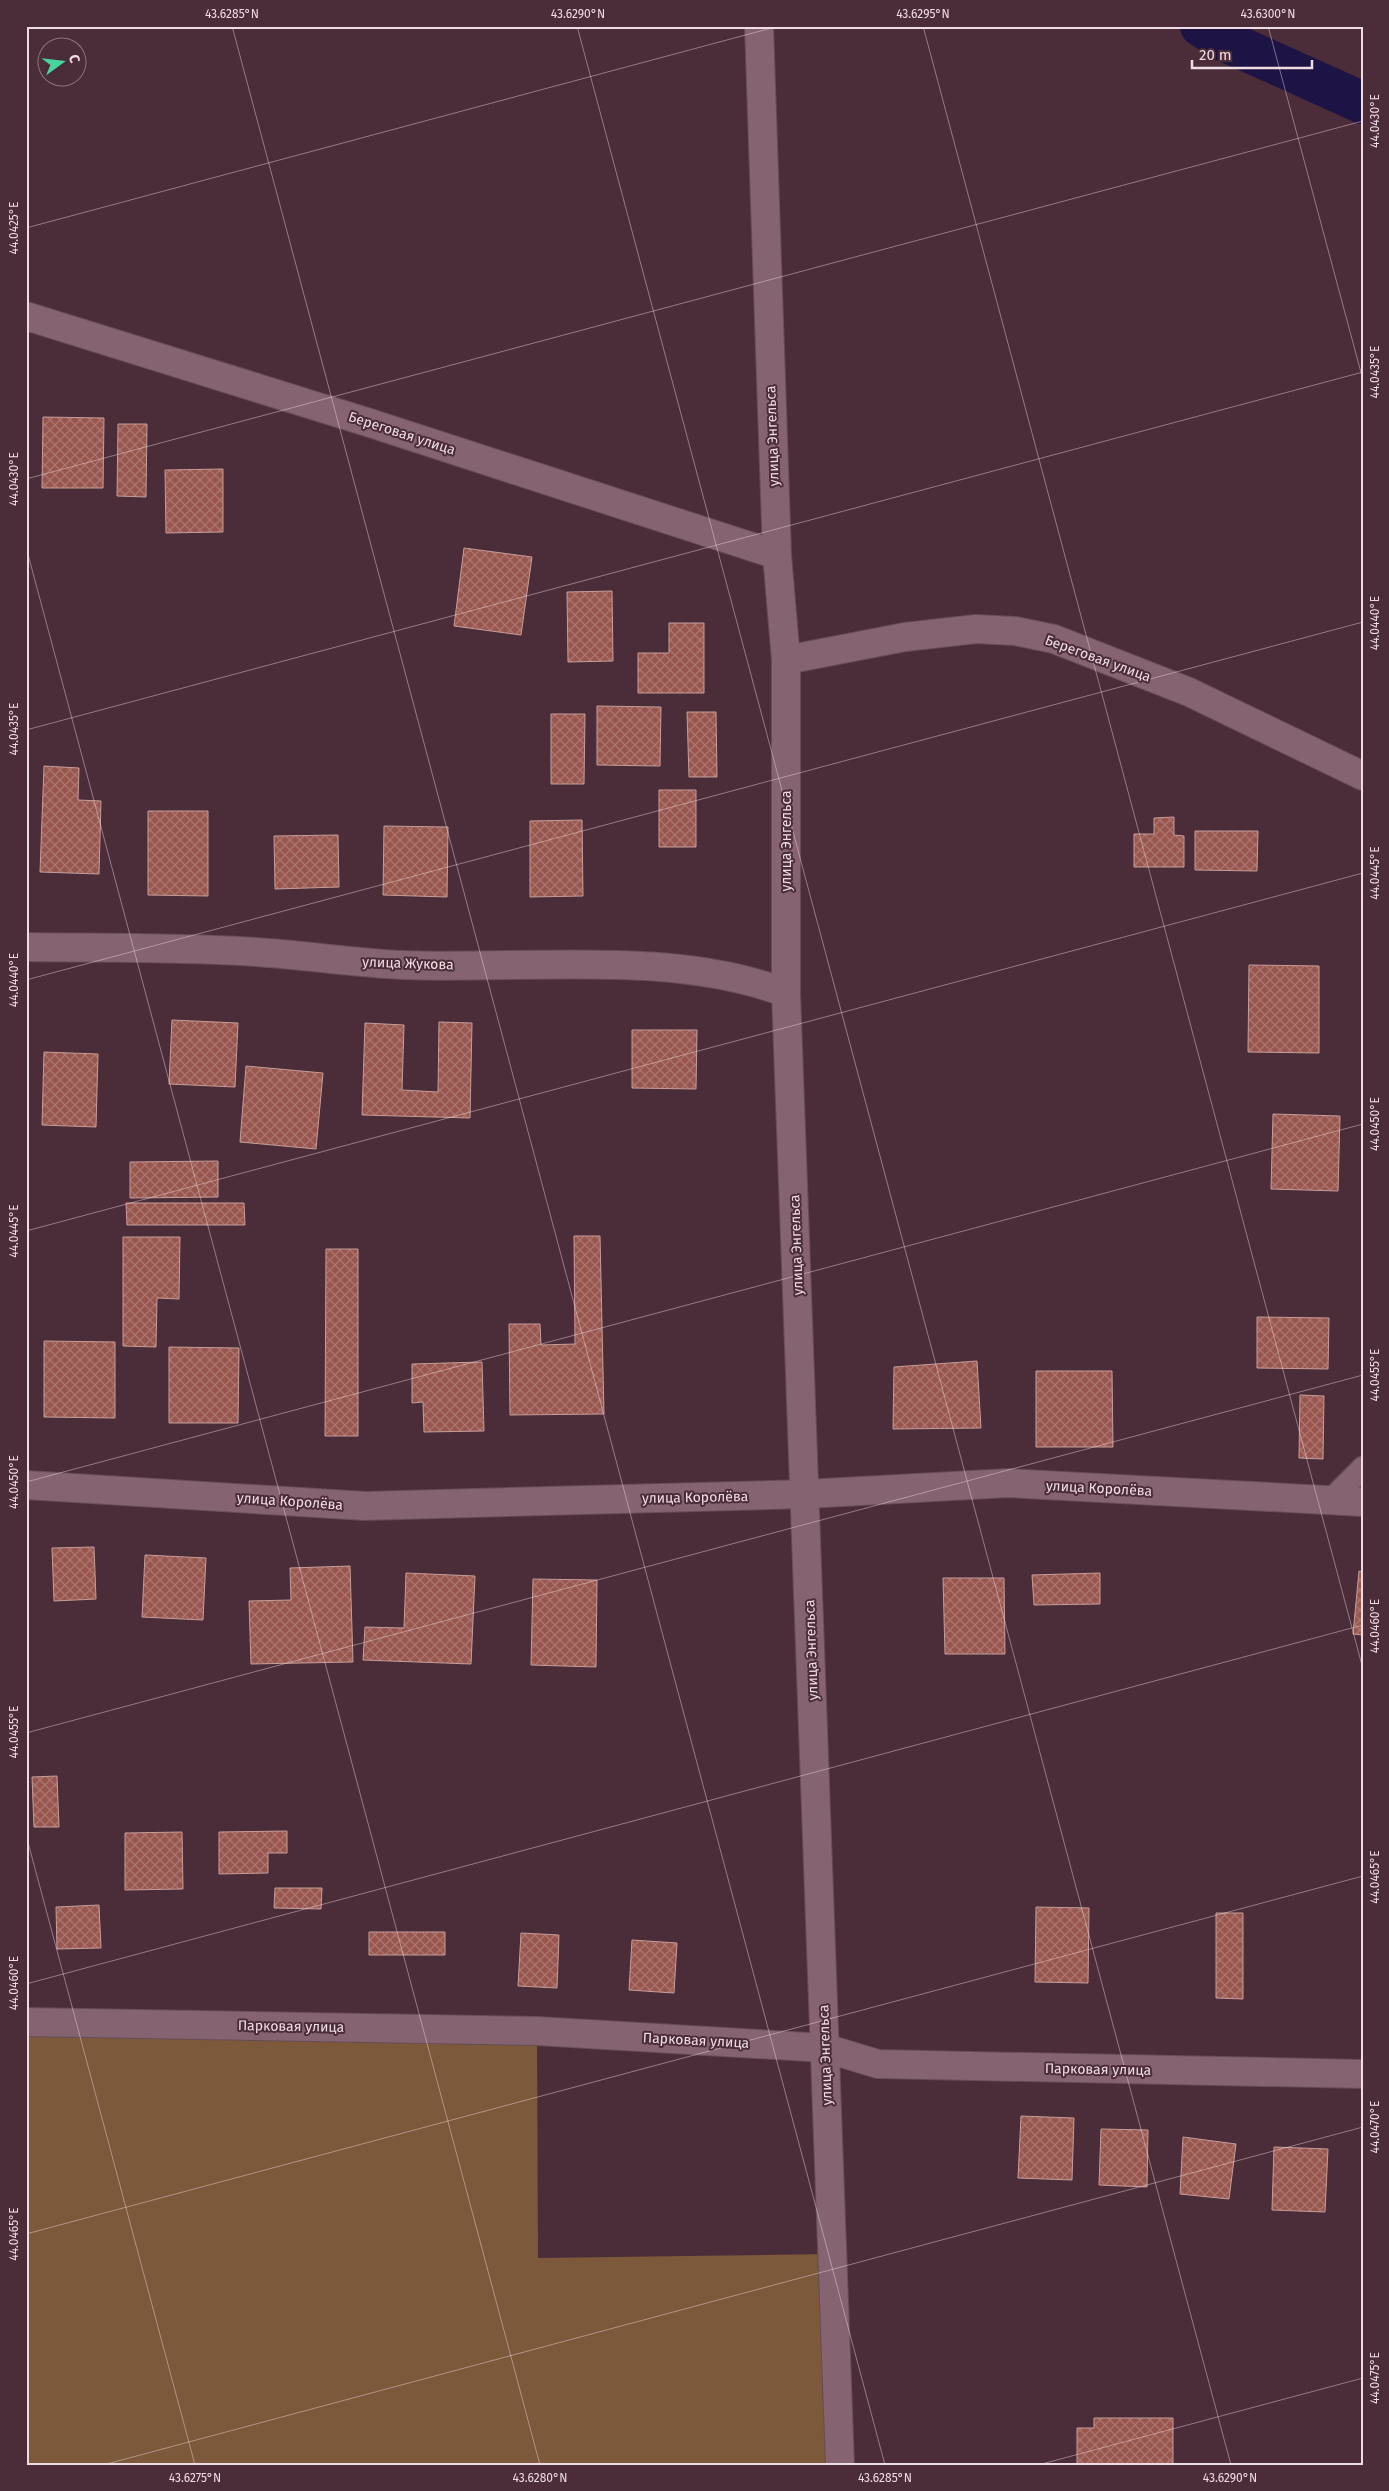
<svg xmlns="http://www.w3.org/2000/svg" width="1389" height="2491" viewBox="0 0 1389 2491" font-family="'Fira Sans',sans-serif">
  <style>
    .green { fill: #7c593a }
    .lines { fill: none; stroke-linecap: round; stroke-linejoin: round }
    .canal { stroke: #1d1345; stroke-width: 42 }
    .building { fill: url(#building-cross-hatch); stroke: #c69e99 }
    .service-casing { stroke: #664c57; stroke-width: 25 }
    .minor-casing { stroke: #664c57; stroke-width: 30 }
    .service { stroke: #856370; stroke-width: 22 }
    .minor { stroke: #856370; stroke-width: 28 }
    .ticks { fill: none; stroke: #f0dce3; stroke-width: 1; stroke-opacity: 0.45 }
    .labels { text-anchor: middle; stroke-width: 4; stroke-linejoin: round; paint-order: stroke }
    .street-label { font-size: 14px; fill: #f0dce3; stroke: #4b2c39 }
    .neatline { fill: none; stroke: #f0dce3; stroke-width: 2 }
    .ticks-label { font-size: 12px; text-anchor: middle; fill: #f0dce3 }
  </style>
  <defs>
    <pattern id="building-cross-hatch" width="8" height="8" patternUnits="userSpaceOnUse" patternTransform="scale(1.25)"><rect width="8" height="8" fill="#98564e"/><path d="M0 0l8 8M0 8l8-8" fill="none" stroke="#ac7670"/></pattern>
  </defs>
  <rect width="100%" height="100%" fill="#4b2c39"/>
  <path class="green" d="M26,2022L537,2031L538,2258L832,2254L840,2465H26Z"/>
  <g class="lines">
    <path class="canal" d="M1201,26L1221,39L1363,103"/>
  </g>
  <path class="building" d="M43,417L104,418L103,488H42Z
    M118,424H147L146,497L117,496Z
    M223,469V532L166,533L165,470Z
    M464,548L532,557L521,635L454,626Z
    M612,591L613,661L568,662L567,592Z
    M669,623H704V693H638V653H669Z
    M597,706L661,707L660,766L597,765Z
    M687,712H716L717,777H689Z
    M551,714H585L584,784H551Z
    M44,766L79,768L78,800L101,801L99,874L40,872Z
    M659,790H696V847H659Z
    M148,811H208V896L148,895Z
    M1174,817V835L1184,836V867H1134V834H1154V818Z
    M582,820L583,896L530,897V821Z
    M384,826L448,827L447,897L383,895Z
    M1195,831H1258L1257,871L1195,870Z
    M338,835L339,887L275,889L274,836Z
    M1249,965L1319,966V1053L1248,1052Z
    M172,1020L238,1023L235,1087L169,1084Z
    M439,1022L472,1023L470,1118L362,1115L365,1023L404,1025L402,1090L438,1092Z
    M632,1030H697L696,1089L632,1088Z
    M44,1052L98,1054L96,1127L42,1125Z
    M246,1066L323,1073L316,1149L240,1142Z
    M1273,1114L1340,1116L1338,1191L1271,1189Z
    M218,1161V1197L130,1198V1162Z
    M126,1203H244L245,1225H127Z
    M574,1236H600L604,1414L510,1415L509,1324H540L541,1345L575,1344Z
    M123,1237H180L179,1299L157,1298L156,1347L123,1346Z
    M326,1249H358V1436H325Z
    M1257,1317L1329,1318L1328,1369L1257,1368Z
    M44,1341L115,1342V1418L44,1417Z
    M169,1347L239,1348L238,1423H169Z
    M977,1361L981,1428L893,1429L894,1367Z
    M482,1362L484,1431L424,1432L423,1402L412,1403V1364Z
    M1036,1371H1112L1113,1447H1036Z
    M1300,1395L1324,1396L1323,1459L1299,1458Z
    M94,1547L96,1599L54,1601L52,1548Z
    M145,1555L206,1558L203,1620L142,1617Z
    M350,1566L353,1662L251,1664L249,1601L291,1600L290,1568Z
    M1359,1571L1363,1572V1635L1353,1634Z
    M406,1573L475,1576L471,1664L363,1660L365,1627L404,1628Z
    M1100,1573V1604L1034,1605L1032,1575Z
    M943,1578H1004L1005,1654H945Z
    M533,1579L597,1580L596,1667L531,1665Z
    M57,1776L59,1827H34L32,1777Z
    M287,1831V1853H268V1873L219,1874V1832Z
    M182,1832L183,1889L125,1890V1833Z
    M275,1888H322L321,1909L274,1908Z
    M99,1905L101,1948L57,1949L56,1907Z
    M1036,1907L1089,1908L1088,1983L1035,1982Z
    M1216,1913H1243V1999L1216,1998Z
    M369,1932H445V1955H369Z
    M521,1933L559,1935L557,1988L518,1986Z
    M632,1940L677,1943L674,1993L629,1990Z
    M1021,2116L1074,2118L1072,2180L1018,2178Z
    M1101,2129L1148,2130L1147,2187L1099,2185Z
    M1183,2137L1236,2144L1229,2199L1180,2194Z
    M1274,2147L1328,2149L1325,2212L1272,2210Z
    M1094,2418H1173V2465H1077V2428H1094Z"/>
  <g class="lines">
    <g class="service-casing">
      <path id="service" d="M1331,1500L1363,1468"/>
    </g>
    <g class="minor-casing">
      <path id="minor" d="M759,26L777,555L786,660V993L840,2465
        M26,316L370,423L777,555
        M786,660L905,637L976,629L1015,631L1054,639L1189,692L1363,776
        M26,947C103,948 180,947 256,952C305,955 353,963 402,965C524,970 671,949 786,993
        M26,1485L365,1506L806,1494L1008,1483L1363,1502
        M26,2022L537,2031L825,2048L878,2064L1363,2074"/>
    </g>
    <use href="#service" class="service"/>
    <use href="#minor" class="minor"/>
  </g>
  <path class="ticks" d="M232,26L885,2465M577,26L1231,2465M923,26L1363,1669M1268,26L1363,380M26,228L779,26M26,479L1363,121M26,547L540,2465M26,730L1363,372M26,980L1363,622M26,1231L1363,873M26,1482L1363,1124M26,1733L1363,1375M26,1835L195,2465M26,1984L1363,1625M26,2234L1363,1876M103,2465L1363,2127M1038,2465L1363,2378"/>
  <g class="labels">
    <g class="street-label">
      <text transform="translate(402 433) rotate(18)" y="5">Береговая улица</text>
      <text transform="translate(772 436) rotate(-92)" y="5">улица Энгельса</text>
      <text transform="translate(1098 658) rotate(20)" y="5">Береговая улица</text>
      <text transform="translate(786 841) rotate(-90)" y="5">улица Энгельса</text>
      <text transform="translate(408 963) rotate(2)" y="5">улица Жукова</text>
      <text transform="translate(796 1245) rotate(-92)" y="5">улица Энгельса</text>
      <text transform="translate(1099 1488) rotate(3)" y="5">улица Королёва</text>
      <text transform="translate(695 1497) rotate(-1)" y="5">улица Королёва</text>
      <text transform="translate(290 1501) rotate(4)" y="5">улица Королёва</text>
      <text transform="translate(811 1650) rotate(-92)" y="5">улица Энгельса</text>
      <text transform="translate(291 2026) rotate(1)" y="5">Парковая улица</text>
      <text transform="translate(696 2040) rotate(3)" y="5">Парковая улица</text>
      <text transform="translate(825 2055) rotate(-92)" y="5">улица Энгельса</text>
      <text transform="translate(1098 2069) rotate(1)" y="5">Парковая улица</text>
    </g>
  </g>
  <rect width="1389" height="2491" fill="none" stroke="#4b2c39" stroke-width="55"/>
  <g transform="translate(62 62) rotate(75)"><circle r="24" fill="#4b2c39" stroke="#8d727d"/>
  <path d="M0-4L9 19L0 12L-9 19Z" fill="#48d49d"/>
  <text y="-8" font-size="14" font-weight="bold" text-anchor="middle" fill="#f0dce3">С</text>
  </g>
  <path d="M1192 60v8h120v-8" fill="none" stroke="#f0dce3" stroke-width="2.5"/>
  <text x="1199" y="60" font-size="15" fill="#f0dce3" stroke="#4b2c39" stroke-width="4" paint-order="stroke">20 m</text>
  <rect x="28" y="28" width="1334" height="2436" class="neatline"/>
  <g class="ticks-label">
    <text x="232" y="18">43.6285°N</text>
    <text x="578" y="18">43.6290°N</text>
    <text x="923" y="18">43.6295°N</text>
    <text x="1268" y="18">43.6300°N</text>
    <text transform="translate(1375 121) rotate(-90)" y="4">44.0430°E</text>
    <text transform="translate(14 228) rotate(-90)" y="4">44.0425°E</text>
    <text transform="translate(1375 372) rotate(-90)" y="4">44.0435°E</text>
    <text transform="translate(14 479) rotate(-90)" y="4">44.0430°E</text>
    <text transform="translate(1375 623) rotate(-90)" y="4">44.0440°E</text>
    <text transform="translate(14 729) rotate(-90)" y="4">44.0435°E</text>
    <text transform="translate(1375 873) rotate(-90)" y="4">44.0445°E</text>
    <text transform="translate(14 980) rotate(-90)" y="4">44.0440°E</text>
    <text transform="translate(1375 1124) rotate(-90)" y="4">44.0450°E</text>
    <text transform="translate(14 1231) rotate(-90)" y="4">44.0445°E</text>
    <text transform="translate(1375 1375) rotate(-90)" y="4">44.0455°E</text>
    <text transform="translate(14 1482) rotate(-90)" y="4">44.0450°E</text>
    <text transform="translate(1375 1626) rotate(-90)" y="4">44.0460°E</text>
    <text transform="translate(14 1732) rotate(-90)" y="4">44.0455°E</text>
    <text transform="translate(1375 1877) rotate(-90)" y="4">44.0465°E</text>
    <text transform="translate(14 1983) rotate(-90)" y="4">44.0460°E</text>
    <text transform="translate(1375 2127) rotate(-90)" y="4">44.0470°E</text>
    <text transform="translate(14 2234) rotate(-90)" y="4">44.0465°E</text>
    <text transform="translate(1375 2378) rotate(-90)" y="4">44.0475°E</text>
    <text x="195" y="2482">43.6275°N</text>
    <text x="540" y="2482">43.6280°N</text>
    <text x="885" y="2482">43.6285°N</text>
    <text x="1230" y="2482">43.6290°N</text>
  </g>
</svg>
